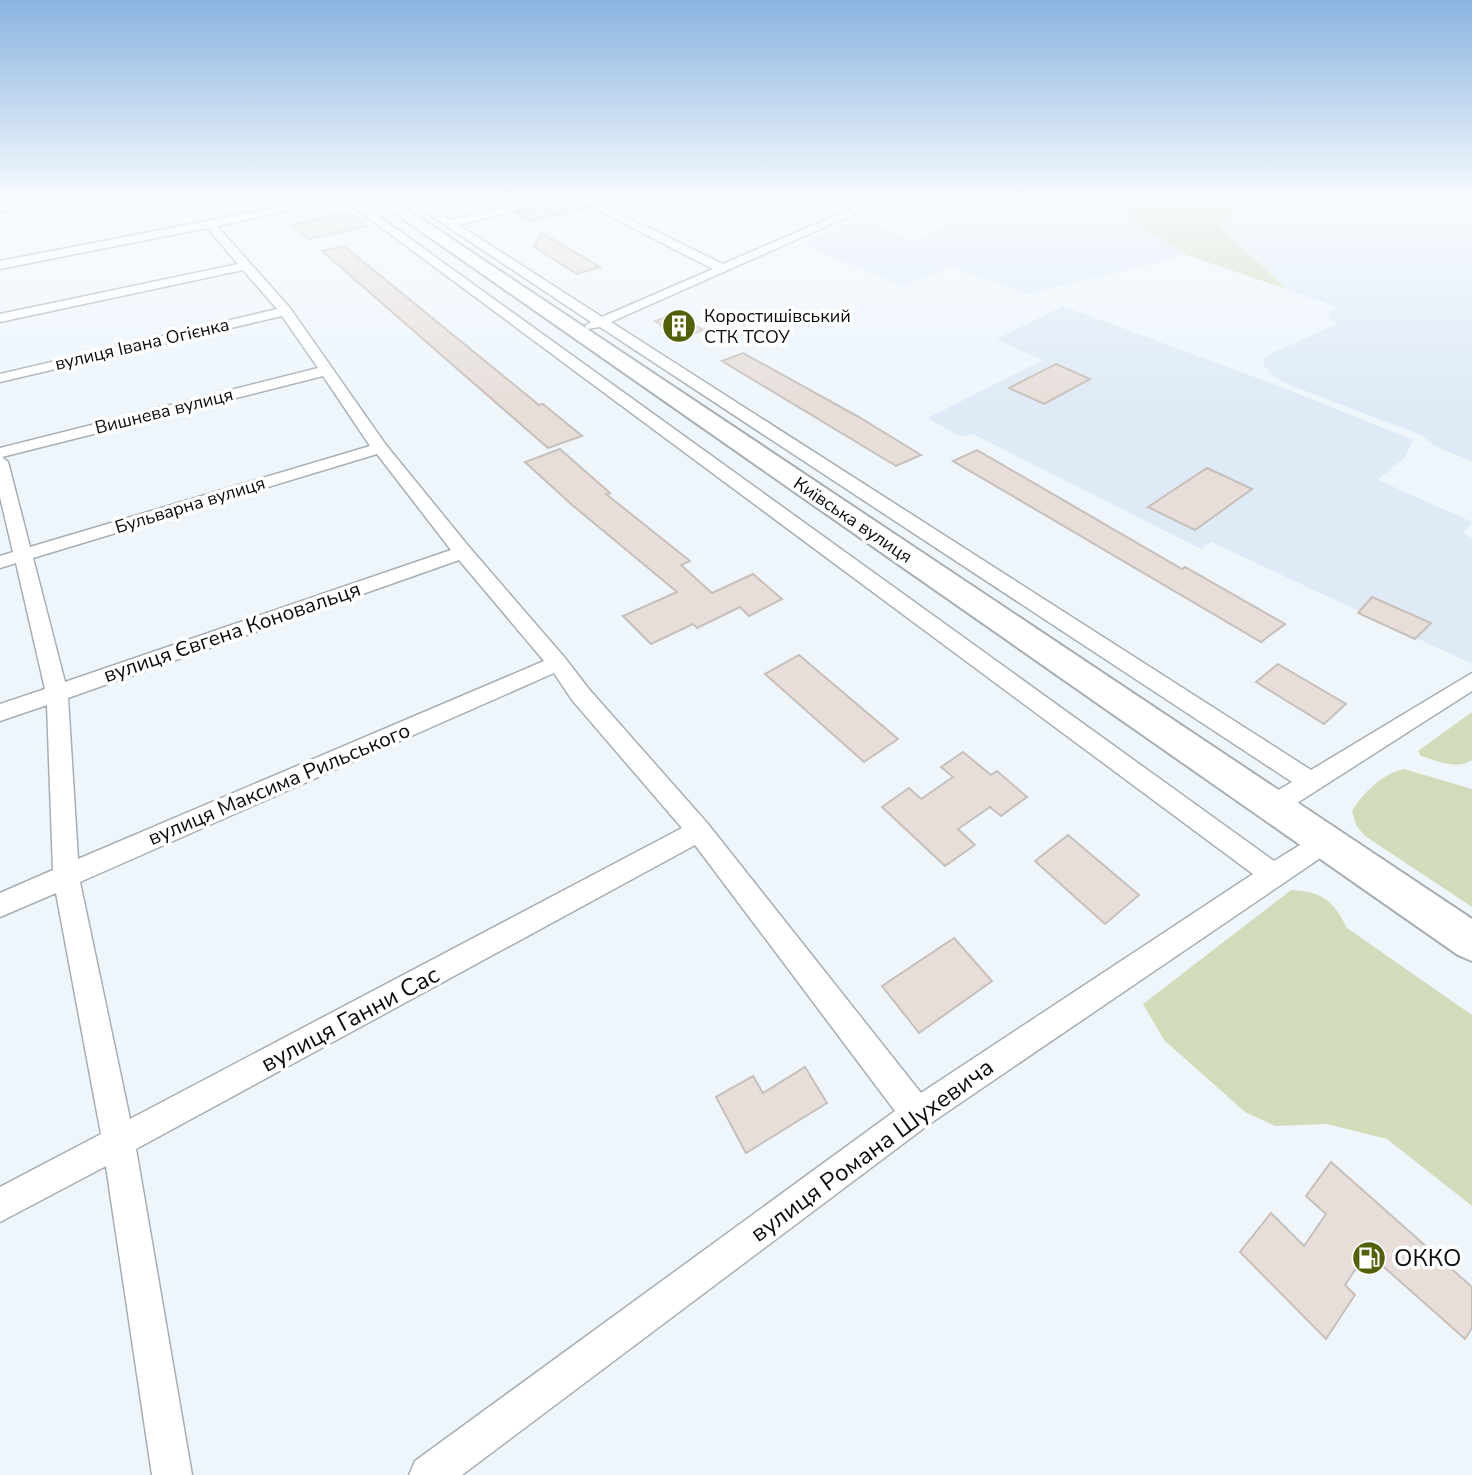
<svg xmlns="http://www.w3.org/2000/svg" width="1472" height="1475" viewBox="0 0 1472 1475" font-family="'Nunito Sans',sans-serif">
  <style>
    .built { fill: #deeaf6 }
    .green { fill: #d2dcbb }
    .building { fill: #e7ded9; stroke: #c7bfb9; stroke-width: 2 }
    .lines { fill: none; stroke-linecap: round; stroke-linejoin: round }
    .street-casing { stroke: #a7aeb4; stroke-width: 3 }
    .secondary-casing { stroke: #a7aeb4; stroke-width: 4 }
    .street { fill: #fff; fill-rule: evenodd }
    .secondary { fill: #fff; fill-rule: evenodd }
    .labels { text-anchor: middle; stroke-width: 7; stroke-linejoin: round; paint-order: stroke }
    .far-poi-label { font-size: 18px; fill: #0a0c0e; stroke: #fff; text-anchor: start }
    .far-street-label { font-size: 18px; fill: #0a0c0e; stroke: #fff }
    .street-label { font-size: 21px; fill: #0a0c0e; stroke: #fff }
    .near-street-label { font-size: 24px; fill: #0a0c0e; stroke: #fff }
    .near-poi-label { font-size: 24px; fill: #0a0c0e; stroke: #fff; text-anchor: start }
  </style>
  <rect width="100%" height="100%" fill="#eef6fc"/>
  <path class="built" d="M1000,199H1151L1123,215L1187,255L1030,294L951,267L903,286L802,245L860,218L915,241Z
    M1314,199H1472V461L1436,447L1421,435L1287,384L1271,374L1263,364L1264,358L1272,353L1337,324L1329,319L1328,313L1336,307L1286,289L1218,223L1244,212L1261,217Z
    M1063,306L1268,382L1413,440L1405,457L1378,480L1472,522L1463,533L1472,538V664L1211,542L1201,549L975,435L959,436L928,418L1042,360L996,339Z"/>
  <path class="green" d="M1151,199H1198L1244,212L1218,224L1286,289L1187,255L1122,214Z
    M1472,712V760C1456,770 1438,761 1421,756L1418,751Z
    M1404,769L1472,789V907L1365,836L1356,825L1352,811C1363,793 1383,773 1404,769Z
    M1291,890C1323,892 1333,900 1347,928L1472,1015V1206L1387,1139L1327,1124L1275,1126L1245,1112L1164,1040L1143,1004Z"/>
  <path class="building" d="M560,199H574L588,208L530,221L516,213Z
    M348,212L367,226L309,239L291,225Z
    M542,233L600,267L577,274L534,247Z
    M344,246L539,405L543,404L582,436L548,448L322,251Z
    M676,314L703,330L681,338L655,321Z
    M743,353L859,417L921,455L896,466L722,361Z
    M1056,364L1090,379L1044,404L1009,388Z
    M560,449L610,493L606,494L690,561L681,565L712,593L753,574L782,599L749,616L740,607L697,628L693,624L651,644L623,616L677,592L571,504L525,462Z
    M977,450L1182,569L1185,567L1285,624L1261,642L953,461Z
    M1207,468L1252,489L1195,530L1148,507Z
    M1372,597L1431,623L1415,639L1358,613Z
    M799,655L898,739L864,762L765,674Z
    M1278,664L1346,704L1324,724L1256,682Z
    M963,752L991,775L997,771L1027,797L1001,816L990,807L958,829L975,845L945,866L882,807L909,788L921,799L953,777L941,767Z
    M1068,835L1139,895L1105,924L1035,861Z
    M954,938L992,981L919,1033L882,986Z
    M805,1067L827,1103L746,1153L716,1097L753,1076L763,1093Z
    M1331,1162L1472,1287V1328L1465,1339L1367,1252L1345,1285L1355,1295L1326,1339L1240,1252L1271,1213L1304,1246L1326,1214L1306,1196Z"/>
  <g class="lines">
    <g class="street-casing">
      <path id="street" d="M39,199H63L0,212V206Z
        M320,199H341L217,226L290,308L386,445L470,548L565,658L588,688L708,824L921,1093L1253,874L343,199H355L1274,861L1326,829L1335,832L1339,840L1335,848L928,1125L462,1475H409L415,1461L895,1111L695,845L136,1149L192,1475H152L106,1166L0,1222V1187L101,1134L56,893L0,917V893L53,870L47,705L0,721V704L45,689L16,563L0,568V556L13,552L0,497V448L318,368L282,316L0,382V374L277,309L243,270L0,322V314L238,264L207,228L0,269V261ZM323,376L370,446L30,547L8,462L2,457ZM377,454L451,550L65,682L33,558ZM459,560L544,661L78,859L68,698ZM554,673L572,700L682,828L130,1119L80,882Z
        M406,199H418L451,220L540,199H558L459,225L602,317L713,269L576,199H589L723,264L874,199H888L611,322L1311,770L1472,673V691L1283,812L1274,815L1265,812L1262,805L1265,798L1292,782L600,327L587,329L585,326L591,322Z"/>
    </g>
    <g class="secondary-casing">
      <path id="secondary" d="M375,199H392L1472,919V961L1458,955Z"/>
    </g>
    <use href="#street" class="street"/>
    <use href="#secondary" class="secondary"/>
  </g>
  <linearGradient id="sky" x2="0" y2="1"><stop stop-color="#8bb4e0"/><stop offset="0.49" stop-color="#f7fbfe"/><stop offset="1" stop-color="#f7fbfe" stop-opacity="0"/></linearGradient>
  <rect width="1472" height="406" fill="url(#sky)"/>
  <defs>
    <g id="building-disc" transform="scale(1.75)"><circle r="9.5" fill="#516107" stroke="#fff"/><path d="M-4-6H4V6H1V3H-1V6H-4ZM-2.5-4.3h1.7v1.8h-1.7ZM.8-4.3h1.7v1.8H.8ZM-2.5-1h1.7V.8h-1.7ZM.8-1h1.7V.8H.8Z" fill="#fff"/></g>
    <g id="fuel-disc" transform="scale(1.75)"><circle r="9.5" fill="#516107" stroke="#fff"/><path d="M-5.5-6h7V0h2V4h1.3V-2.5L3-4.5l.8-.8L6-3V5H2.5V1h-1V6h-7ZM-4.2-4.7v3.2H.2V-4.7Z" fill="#fff"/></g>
  </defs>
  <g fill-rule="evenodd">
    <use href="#building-disc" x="679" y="326"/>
    <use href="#fuel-disc" x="1369" y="1258"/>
  </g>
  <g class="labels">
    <g class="far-poi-label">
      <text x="704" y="322">Коростишівський<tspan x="704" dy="21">СТК ТСОУ</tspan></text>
    </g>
    <g class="far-street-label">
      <text transform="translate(142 344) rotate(-13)" y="6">вулиця Івана Огієнка</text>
      <text transform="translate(164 411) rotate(-14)" y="6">Вишнева вулиця</text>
      <text transform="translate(190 505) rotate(-17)" y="6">Бульварна вулиця</text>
      <text transform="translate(853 520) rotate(34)" y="6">Київська вулиця</text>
    </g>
    <g class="street-label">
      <text transform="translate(232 632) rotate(-19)" y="7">вулиця Євгена Коновальця</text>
      <text transform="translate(279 784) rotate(-23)" y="7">вулиця Максима Рильського</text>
    </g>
    <g class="near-street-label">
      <text transform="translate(350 1019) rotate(-28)" y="8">вулиця Ганни Сас</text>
      <text transform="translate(872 1150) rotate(-36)" y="8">вулиця Романа Шухевича</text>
    </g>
    <g class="near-poi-label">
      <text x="1394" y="1266">ОККО</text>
    </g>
  </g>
</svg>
